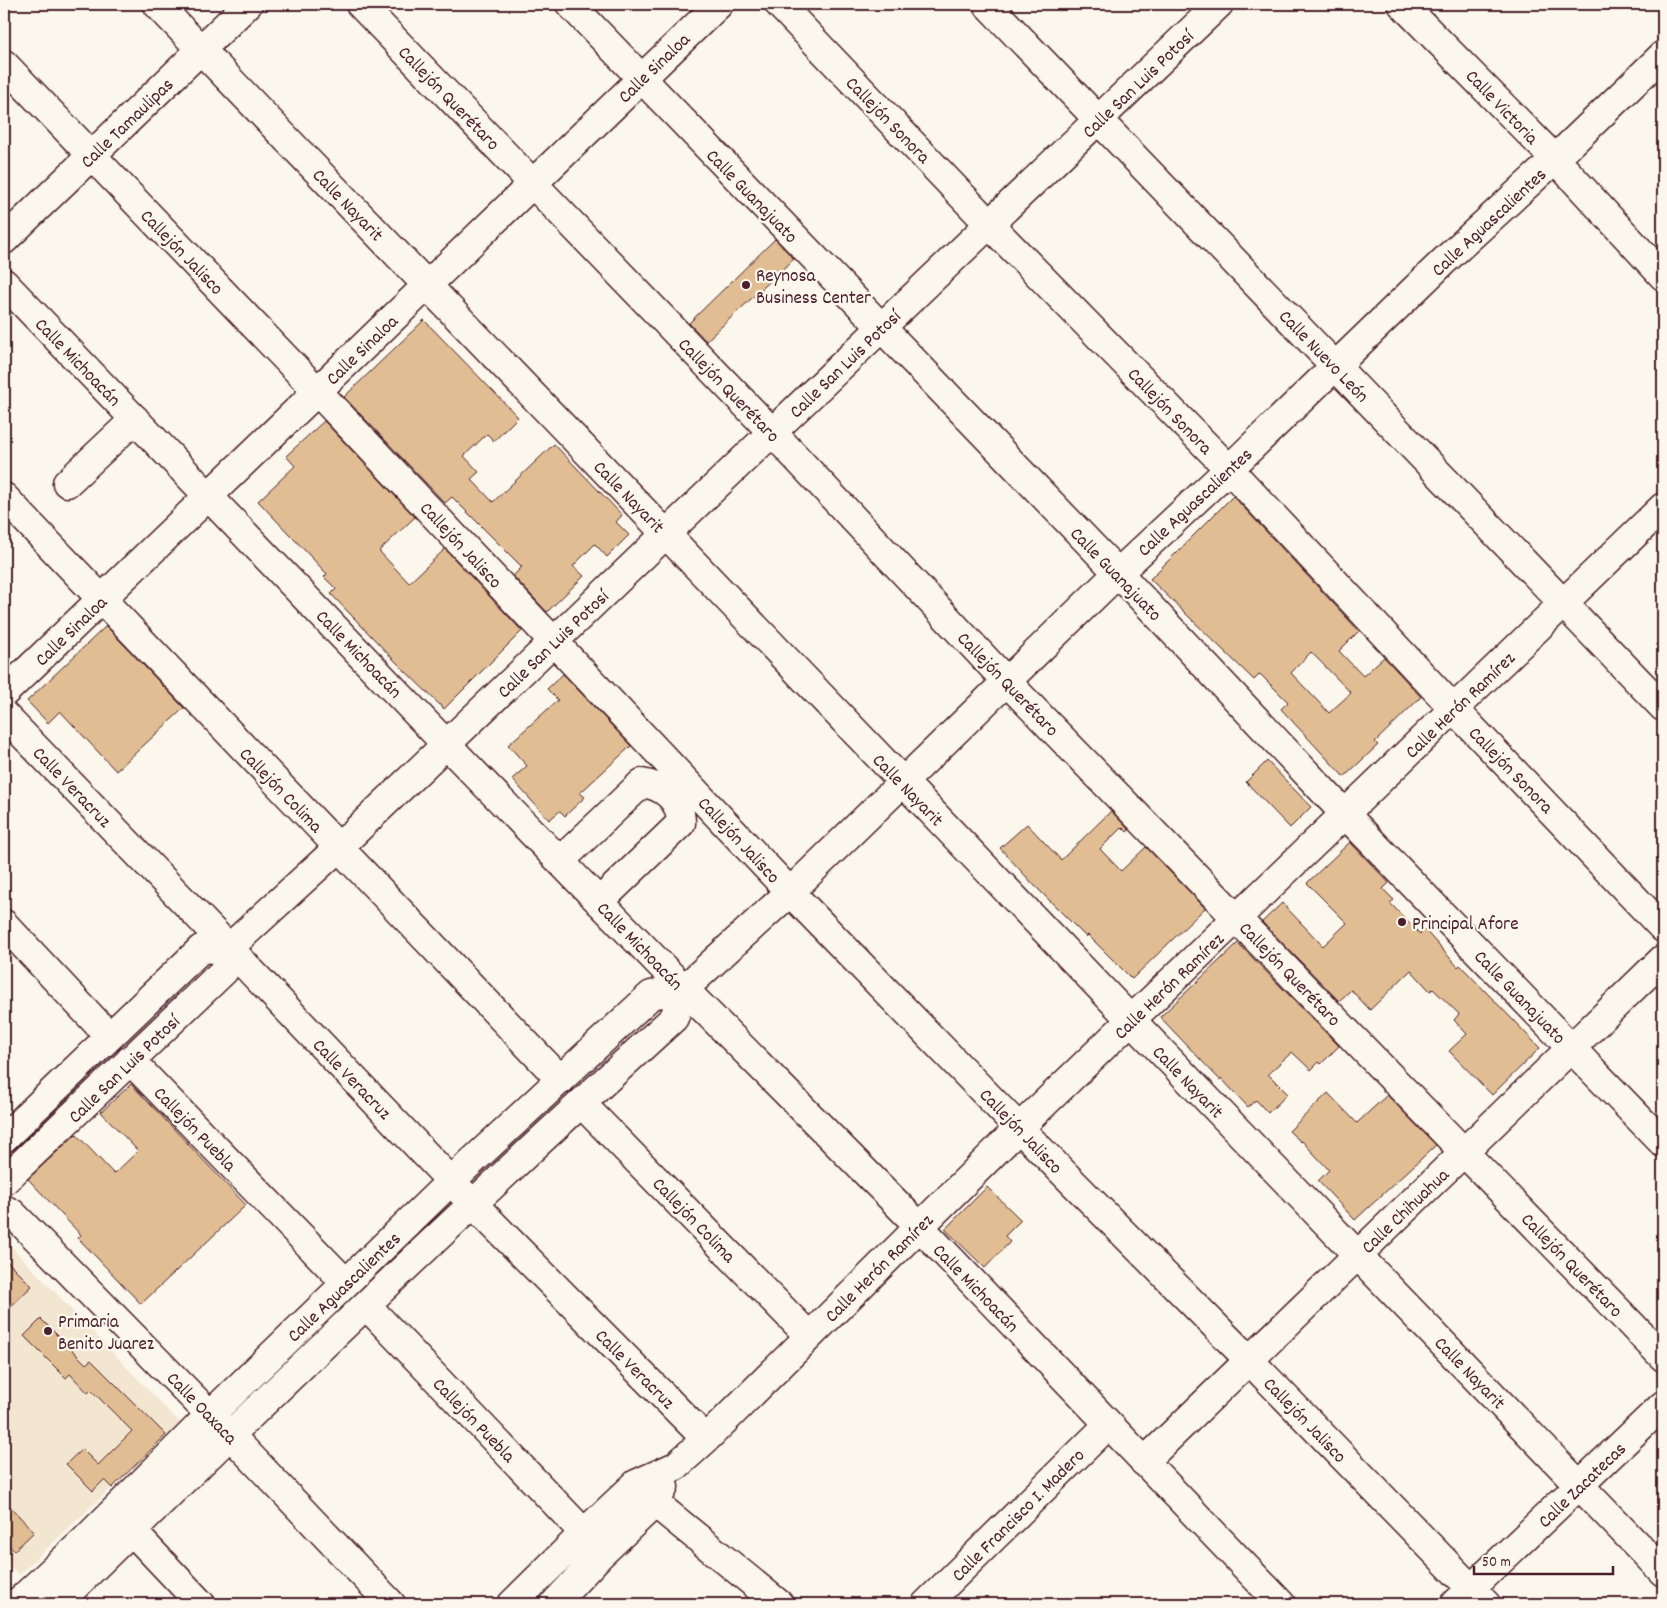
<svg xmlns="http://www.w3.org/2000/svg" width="1667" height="1608" viewBox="0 0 1667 1608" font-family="Dekko,sans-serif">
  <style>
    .built { fill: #f3e6d1 }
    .building { fill: #e0bd92; stroke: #4a1f2b; fill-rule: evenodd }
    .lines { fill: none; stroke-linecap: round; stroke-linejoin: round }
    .minor-casing { stroke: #4a1f2b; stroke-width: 31 }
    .major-casing { stroke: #4a1f2b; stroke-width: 31 }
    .minor { stroke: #fbf7ec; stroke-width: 28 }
    .major { stroke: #fbf7ec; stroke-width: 28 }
    .poi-dot { fill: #4a1f2b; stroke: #fbf7ec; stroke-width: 2 }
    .labels { text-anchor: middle; stroke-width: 4.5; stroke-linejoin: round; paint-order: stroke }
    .street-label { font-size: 19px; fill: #4a1f2b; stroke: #fbf7ec }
    .poi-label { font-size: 19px; fill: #4a1f2b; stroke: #fbf7ec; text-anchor: start }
  </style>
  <rect width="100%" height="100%" fill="#fbf7ec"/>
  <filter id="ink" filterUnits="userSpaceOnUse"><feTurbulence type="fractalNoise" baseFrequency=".02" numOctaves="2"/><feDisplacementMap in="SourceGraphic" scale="10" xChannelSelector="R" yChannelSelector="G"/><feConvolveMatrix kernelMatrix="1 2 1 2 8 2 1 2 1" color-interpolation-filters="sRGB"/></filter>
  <g filter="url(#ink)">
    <path class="built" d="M4,1239L180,1423L19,1575L4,1559Z"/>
    <path class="building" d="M775,239L794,259L706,341L689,323Z
      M424,320L518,417L494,441L487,434L464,456L479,472L471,479L493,502L554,444L622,515L616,522L629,535L607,557L595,544L573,566L584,576L547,612L513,576L522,567L452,497L445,503L344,397Z
      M324,421L415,517L379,551L409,583L445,549L522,631L444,709L395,661L331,594L336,589L324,577L327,574L258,501L295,466L286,456Z
      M1233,496L1359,631L1339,651L1363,676L1384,657L1421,697L1375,742L1378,745L1344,777L1281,709L1288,702L1260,674L1254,680L1150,579ZM1311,652L1351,693L1329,713L1291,673Z
      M106,626L184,708L116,771L60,711L48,723L27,701Z
      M563,674L631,746L580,793L585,797L565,816L560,811L549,820L512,779L527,766L508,745L558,700L547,689Z
      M1267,761L1311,807L1290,828L1246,782Z
      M1111,811L1129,830L1127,832L1122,827L1100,849L1121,871L1146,847L1205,908L1132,979L1088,935L1086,937L1032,883L1000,848L1027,824L1061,860Z
      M1350,842L1389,883L1383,889L1394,900L1390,903L1420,934L1424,929L1458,967L1460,965L1540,1048L1492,1095L1449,1051L1467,1034L1454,1020L1459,1014L1433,989L1430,991L1411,970L1370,1010L1351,990L1339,1001L1262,922L1282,903L1323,946L1347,923L1307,883Z
      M1238,943L1339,1046L1321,1064L1319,1062L1311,1070L1292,1052L1268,1074L1288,1094L1268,1113L1256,1100L1248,1107L1221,1078L1220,1080L1160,1017Z
      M131,1084L246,1205L141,1304L78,1238L81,1235L28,1179L76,1134L114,1174L138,1151L101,1112Z
      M1328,1093L1357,1123L1387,1095L1436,1145L1355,1220L1318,1181L1329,1170L1302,1141L1301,1142L1289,1131Z
      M987,1187L1021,1220L1005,1236L1010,1242L985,1268L945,1229Z
      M4,1258L32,1286L4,1313Z
      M41,1319L86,1364L91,1360L166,1435L112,1488L104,1480L93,1491L66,1464L82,1449L98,1465L132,1431L91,1390L88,1393L70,1374L66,1378L24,1336Z
      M4,1500L34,1532L14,1551L4,1540Z"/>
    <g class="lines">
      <g class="minor-casing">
        <path id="minor" d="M157,4L666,534L1131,1020L1663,1572
          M360,4L772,432L1007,682L1663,1357
          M570,4L1118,573L1345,814L1663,1143
          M779,4L989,224L1229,469L1454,709L1663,928
          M987,4L1663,707
          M1402,4L1555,159L1663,276
          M4,64L317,391L790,892L1019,1128L1249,1360L1486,1604
          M4,240L248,4
          M4,283L446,744L684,989L919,1226L1281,1604
          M67,483L135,419
          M4,497L561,1080
          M4,693L719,4
          M4,715L229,948L472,1203L706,1439
          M560,861L642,783C664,786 681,800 681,823L599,902
          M4,924L109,1036
          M130,1060L346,1283
          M581,1103L809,1336
          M4,1138L201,949L229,948
          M4,1181L224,971L229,948L338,848L1219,4
          M4,1209L12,1213L230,1435L391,1604
          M366,1305L584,1533
          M1144,1462L1663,959
          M636,1484L655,1503L779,1604
          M132,1531L201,1604
          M16,1604L85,1540L211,1414L451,1181L651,995L684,989
          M57,1604C259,1405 464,1209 674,1018L684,989L790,892L1118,573L1229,469L1444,261L1555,159L1663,55
          M512,1604L584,1533L636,1484L676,1466L706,1439L1019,1128L1663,507
          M554,1604L601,1554L655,1503L664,1487
          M926,1604L1108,1425
          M1455,1604L1663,1405"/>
      </g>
      <g class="major-casing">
        <path id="major" d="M4,1602L5,1604"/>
      </g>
      <use href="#minor" class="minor"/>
      <use href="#major" class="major"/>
    </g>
  </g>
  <g class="poi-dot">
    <circle cx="746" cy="285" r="5"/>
    <circle cx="1402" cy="922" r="5"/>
    <circle cx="48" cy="1331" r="5"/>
  </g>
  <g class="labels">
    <g class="street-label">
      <text transform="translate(653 67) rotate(-44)" y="7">Calle Sinaloa</text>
      <text transform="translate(1137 83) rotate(-44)" y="7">Calle San Luis Potosí</text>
      <text transform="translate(450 97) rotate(46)" y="7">Callejón Querétaro</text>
      <text transform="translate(1503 106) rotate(46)" y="7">Calle Victoria</text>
      <text transform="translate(889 119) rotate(46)" y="7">Callejón Sonora</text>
      <text transform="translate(126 122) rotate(-44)" y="7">Calle Tamaulipas</text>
      <text transform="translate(753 195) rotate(46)" y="7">Calle Guanajuato</text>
      <text transform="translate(349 204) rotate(46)" y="7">Calle Nayarit</text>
      <text transform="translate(1488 221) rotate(-43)" y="7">Calle Aguascalientes</text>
      <text transform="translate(183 251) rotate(46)" y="7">Callejón Jalisco</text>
      <text transform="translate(361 349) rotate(-44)" y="7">Calle Sinaloa</text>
      <text transform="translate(1325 355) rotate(46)" y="7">Calle Nuevo León</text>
      <text transform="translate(79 361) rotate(46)" y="7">Calle Michoacán</text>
      <text transform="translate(844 363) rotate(-44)" y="7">Calle San Luis Potosí</text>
      <text transform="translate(730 389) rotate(46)" y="7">Callejón Querétaro</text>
      <text transform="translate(1171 410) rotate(46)" y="7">Callejón Sonora</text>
      <text transform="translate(630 496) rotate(46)" y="7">Calle Nayarit</text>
      <text transform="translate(1194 501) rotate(-43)" y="7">Calle Aguascalientes</text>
      <text transform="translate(462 544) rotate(47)" y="7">Callejón Jalisco</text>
      <text transform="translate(1117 573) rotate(46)" y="7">Calle Guanajuato</text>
      <text transform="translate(70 630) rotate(-44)" y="7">Calle Sinaloa</text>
      <text transform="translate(552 643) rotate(-44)" y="7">Calle San Luis Potosí</text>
      <text transform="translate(360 653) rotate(46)" y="7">Calle Michoacán</text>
      <text transform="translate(1009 683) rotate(46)" y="7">Callejón Querétaro</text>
      <text transform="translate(1459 704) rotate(-44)" y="7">Calle Herón Ramírez</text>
      <text transform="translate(1512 769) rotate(46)" y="7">Callejón Sonora</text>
      <text transform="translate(73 786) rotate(46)" y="7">Calle Veracruz</text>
      <text transform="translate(282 789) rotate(46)" y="7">Callejón Colima</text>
      <text transform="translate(909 789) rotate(46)" y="7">Calle Nayarit</text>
      <text transform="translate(740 839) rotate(47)" y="7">Callejón Jalisco</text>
      <text transform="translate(641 945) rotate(46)" y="7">Calle Michoacán</text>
      <text transform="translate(1291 973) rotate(46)" y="7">Callejón Querétaro</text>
      <text transform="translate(1168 985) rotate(-44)" y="7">Calle Herón Ramírez</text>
      <text transform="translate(1521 996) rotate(46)" y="7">Calle Guanajuato</text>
      <text transform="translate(123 1068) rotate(-44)" y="7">Calle San Luis Potosí</text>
      <text transform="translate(353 1078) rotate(46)" y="7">Calle Veracruz</text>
      <text transform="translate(1189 1081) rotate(46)" y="7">Calle Nayarit</text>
      <text transform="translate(196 1128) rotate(46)" y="7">Callejón Puebla</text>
      <text transform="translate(1022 1130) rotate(46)" y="7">Callejón Jalisco</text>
      <text transform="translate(1404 1210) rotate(-44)" y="7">Calle Chihuahua</text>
      <text transform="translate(695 1219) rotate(46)" y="7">Callejón Colima</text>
      <text transform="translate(1573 1264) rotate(46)" y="7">Callejón Querétaro</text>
      <text transform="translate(878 1267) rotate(-45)" y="7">Calle Herón Ramírez</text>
      <text transform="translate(343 1286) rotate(-44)" y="7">Calle Aguascalientes</text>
      <text transform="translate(977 1287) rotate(46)" y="7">Calle Michoacán</text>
      <text transform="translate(636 1368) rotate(45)" y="7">Calle Veracruz</text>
      <text transform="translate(1471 1372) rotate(46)" y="7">Calle Nayarit</text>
      <text transform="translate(203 1407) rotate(46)" y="7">Calle Oaxaca</text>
      <text transform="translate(475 1419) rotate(46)" y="7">Callejón Puebla</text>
      <text transform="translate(1306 1419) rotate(46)" y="7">Callejón Jalisco</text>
      <text transform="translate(1581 1484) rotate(-44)" y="7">Calle Zacatecas</text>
      <text transform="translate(1017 1514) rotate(-45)" y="7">Calle Francisco I. Madero</text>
    </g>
    <g class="poi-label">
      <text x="756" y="281">Reynosa<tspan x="756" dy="22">Business Center</tspan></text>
      <text x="1412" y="929">Principal Afore</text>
      <text x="58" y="1327">Primaria<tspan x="58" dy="22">Benito Juarez</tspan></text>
    </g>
  </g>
  <rect width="1667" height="1608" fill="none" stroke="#fbf7ec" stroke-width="20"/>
  <rect x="10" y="10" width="1647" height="1588" fill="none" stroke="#4a1f2b" stroke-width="2" filter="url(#ink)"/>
  <path d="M1474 1566v8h139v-8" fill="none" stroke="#4a1f2b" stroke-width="2.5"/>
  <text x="1482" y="1566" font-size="15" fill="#4a1f2b" stroke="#fbf7ec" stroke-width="4" paint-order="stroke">50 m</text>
</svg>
